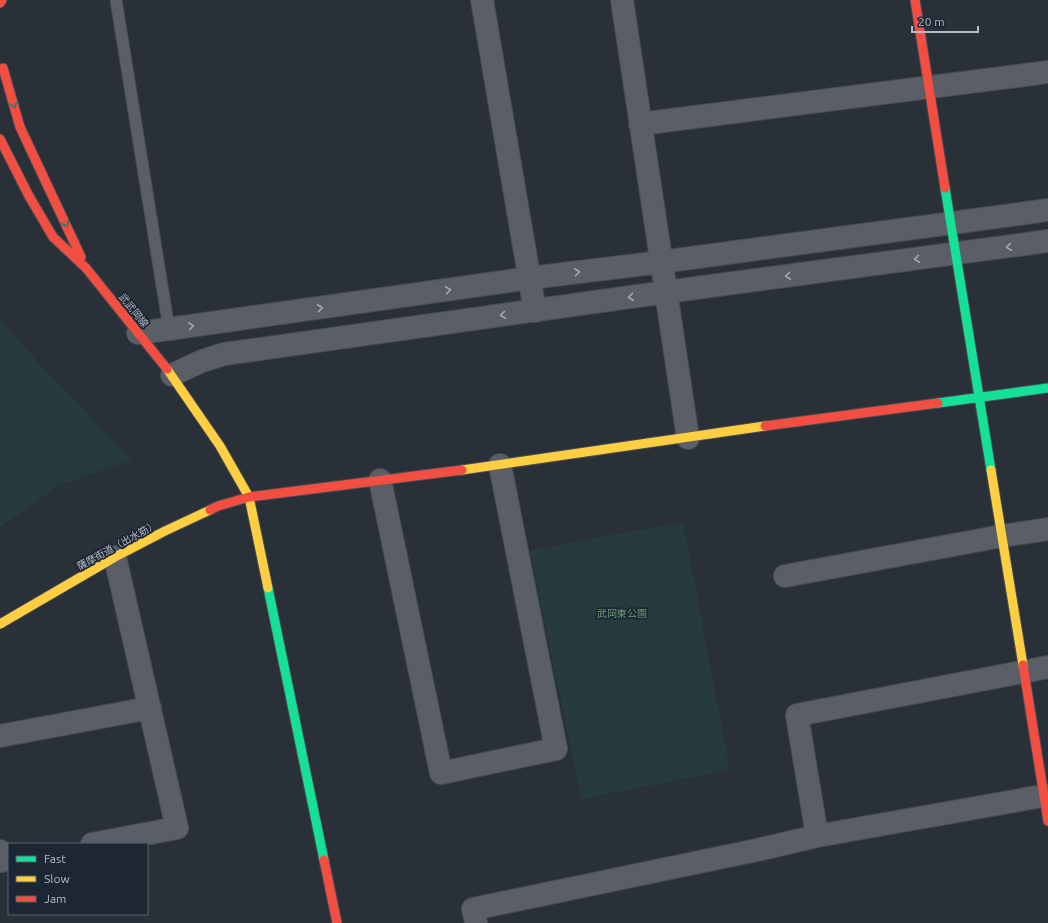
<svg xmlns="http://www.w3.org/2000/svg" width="1048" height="923" viewBox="0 0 1048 923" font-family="Ubuntu,'Noto Sans JP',sans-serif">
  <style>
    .green { fill: #273a3e }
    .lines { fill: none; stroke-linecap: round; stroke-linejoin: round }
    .lane-casing { stroke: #484c53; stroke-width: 13 }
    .street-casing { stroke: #484c53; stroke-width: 24 }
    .fast-casing { stroke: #484c53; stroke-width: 11 }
    .slow-casing { stroke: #484c53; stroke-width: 11 }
    .jam-casing { stroke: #484c53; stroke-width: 11 }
    .lane { stroke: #5a5e66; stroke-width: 11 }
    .street { stroke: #5a5e66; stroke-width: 22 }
    .fast { stroke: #16e098; stroke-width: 9 }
    .slow { stroke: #ffcf43; stroke-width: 9 }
    .jam { stroke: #f24e42; stroke-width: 9 }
    .oneway { stroke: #1a8366 }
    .oneway2 { stroke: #a2a9b5 }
    .labels { text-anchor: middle; stroke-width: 3.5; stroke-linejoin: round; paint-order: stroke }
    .street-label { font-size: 10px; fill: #b4bcc9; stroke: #1d2633 }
    .park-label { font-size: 10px; fill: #6b9a76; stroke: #1d2633 }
  </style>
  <rect width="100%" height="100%" fill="#2a3038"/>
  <path class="green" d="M0,318L36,360L132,460L58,486L0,527Z
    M683,522L730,770L581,799L530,550Z"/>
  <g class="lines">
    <g class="lane-casing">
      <path id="lane" d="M116,0L169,329"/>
    </g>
    <g class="street-casing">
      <path id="street" d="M482,0L535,311
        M622,0L688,438
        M640,124L1048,72
        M138,333L169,329L530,278L661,262L1048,210
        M172,375L202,361L224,354L666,292L1048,241
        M380,480L441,773L556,749L500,465
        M785,576L1002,536L1048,529
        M0,736L150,708
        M817,836L797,715L1048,667
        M92,844L177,828L115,557
        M0,851L2,861
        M476,923L473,909L757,850L817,836L1048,795"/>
    </g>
    <g class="fast-casing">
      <path id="fast" d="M945,188L991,470
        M938,403L1048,388
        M268,588L324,860"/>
    </g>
    <g class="slow-casing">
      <path id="slow" d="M167,369L220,446L249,497L268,588
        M462,470L765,426
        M991,470L1023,665
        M0,624L115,557L165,531L210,510"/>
    </g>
    <g class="jam-casing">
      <path id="jam" d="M915,0L945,188
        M0,3L2,0
        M3,68L20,127L81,257
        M0,139L29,196L53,237L86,268L167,369
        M765,426L938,403
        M210,510L218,506L249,497L462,470
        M1023,665L1048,821
        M324,860L337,923"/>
    </g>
    <use href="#lane" class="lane"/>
    <use href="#street" class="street"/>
    <use href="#fast" class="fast"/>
    <use href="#slow" class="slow"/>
    <use href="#jam" class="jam"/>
  </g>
  <defs><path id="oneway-chevron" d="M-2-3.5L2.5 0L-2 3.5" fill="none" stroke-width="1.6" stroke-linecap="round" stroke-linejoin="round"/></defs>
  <g class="oneway">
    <use href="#oneway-chevron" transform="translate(14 105) rotate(73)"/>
    <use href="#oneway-chevron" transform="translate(66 224) rotate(65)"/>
  </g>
  <g class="oneway2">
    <use href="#oneway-chevron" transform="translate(1009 247) rotate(172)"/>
    <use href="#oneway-chevron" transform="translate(917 259) rotate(173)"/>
    <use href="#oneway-chevron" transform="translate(577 272) rotate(-7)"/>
    <use href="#oneway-chevron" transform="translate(788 276) rotate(173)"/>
    <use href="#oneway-chevron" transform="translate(448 290) rotate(-8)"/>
    <use href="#oneway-chevron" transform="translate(631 297) rotate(172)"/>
    <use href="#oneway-chevron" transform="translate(320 308) rotate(-8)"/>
    <use href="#oneway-chevron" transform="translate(503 315) rotate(172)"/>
    <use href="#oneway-chevron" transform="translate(191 326) rotate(-8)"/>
  </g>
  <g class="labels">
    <g class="street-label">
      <text transform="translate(134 310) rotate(51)" y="4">武武岡線</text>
      <text transform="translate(117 545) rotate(-29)" y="4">薩摩街道（出水筋）</text>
    </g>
    <g class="park-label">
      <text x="622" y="617">武岡東公園</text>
    </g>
  </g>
  <rect x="8" y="843" width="140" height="72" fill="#1d2633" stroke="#59626f"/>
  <rect x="16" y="856" width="20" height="6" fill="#16e098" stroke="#59626f"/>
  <text x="44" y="863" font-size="12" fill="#b4bcc9">Fast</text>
  <rect x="16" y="876" width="20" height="6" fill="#ffcf43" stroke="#59626f"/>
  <text x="44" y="883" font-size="12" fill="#b4bcc9">Slow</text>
  <rect x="16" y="896" width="20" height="6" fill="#f24e42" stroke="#59626f"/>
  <text x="44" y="903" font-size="12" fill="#b4bcc9">Jam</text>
  <path d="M912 26v6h66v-6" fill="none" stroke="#b4bcc9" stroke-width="2"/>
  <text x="918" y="26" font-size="12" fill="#b4bcc9" stroke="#1d2633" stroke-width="3" paint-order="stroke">20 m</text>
</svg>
